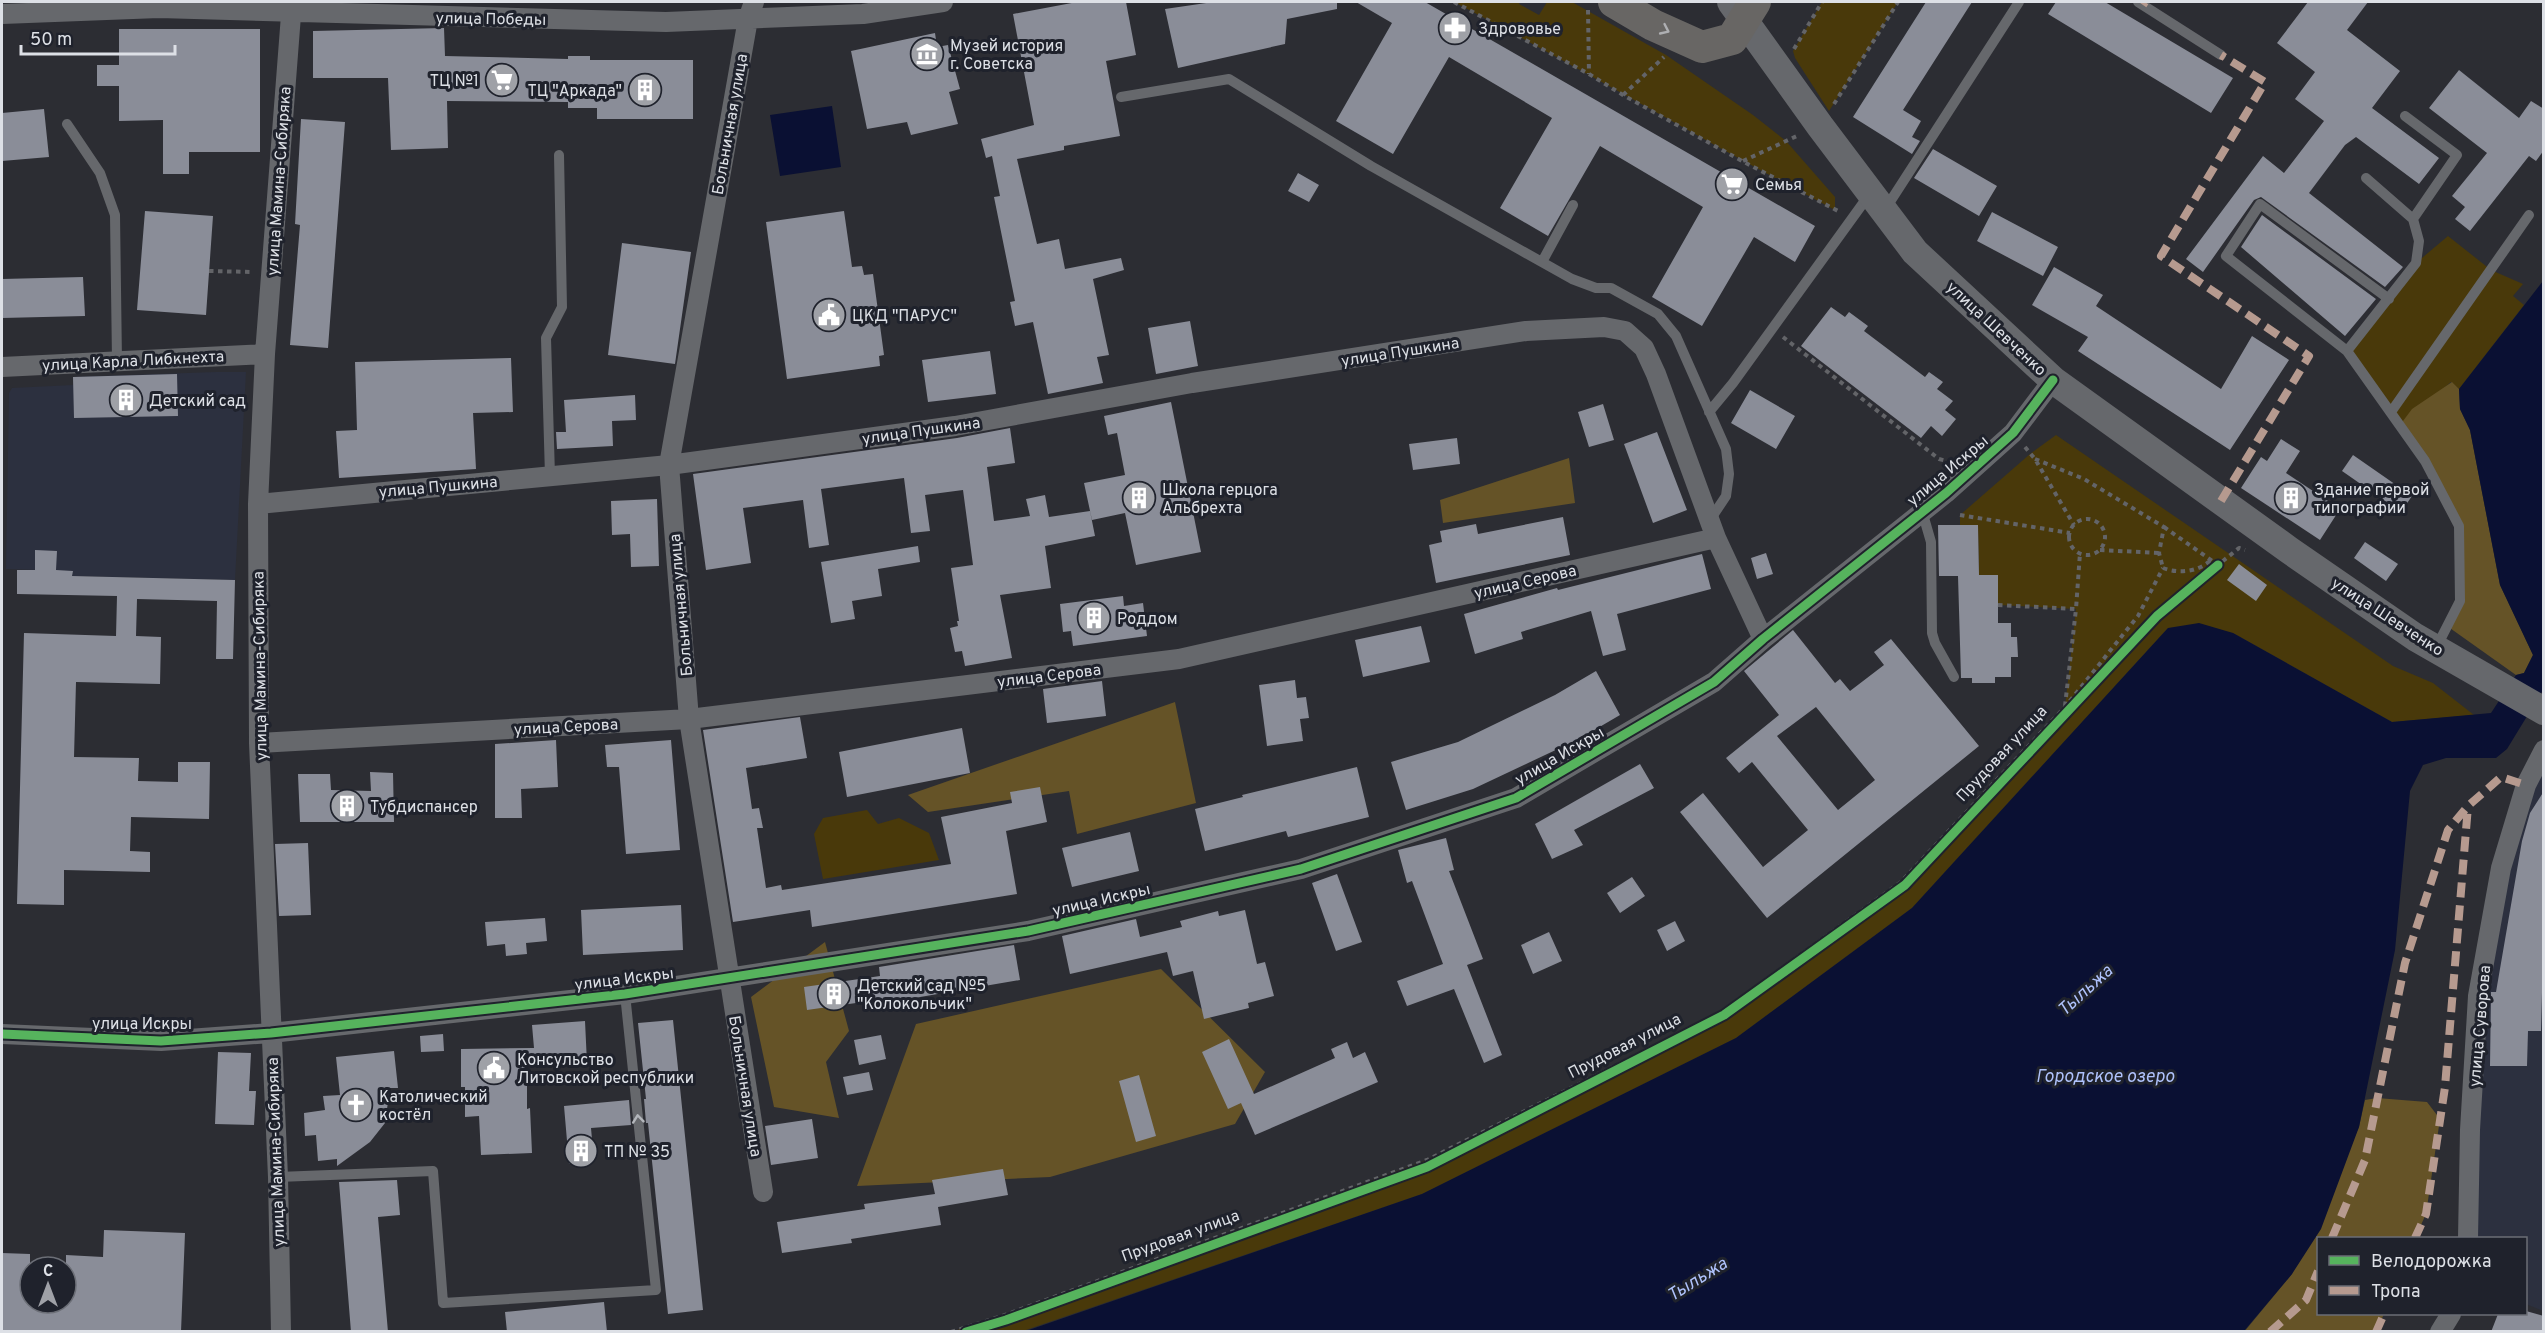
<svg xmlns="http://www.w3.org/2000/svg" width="2545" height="1333" viewBox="0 0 2545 1333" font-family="Overpass,sans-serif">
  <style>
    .built { fill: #2c303f }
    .green { fill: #49390a }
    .forest { fill: #655327 }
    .water { fill: #0a1033 }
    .building { fill: #8a8d98; fill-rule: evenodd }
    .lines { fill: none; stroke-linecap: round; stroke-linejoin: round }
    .path { stroke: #636468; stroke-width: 4; stroke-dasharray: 4.5 4.5; stroke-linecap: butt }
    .lane { stroke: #66686c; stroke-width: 10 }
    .street { stroke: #66686c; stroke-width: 20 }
    .secondary { stroke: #66686c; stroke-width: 28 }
    .primary { stroke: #686664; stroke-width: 32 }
    .quiet { stroke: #b69a8f; stroke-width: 8; stroke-dasharray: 15 8; stroke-linecap: butt }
    .cycleway-casing { stroke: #1f222c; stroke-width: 13 }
    .cycleway { stroke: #56b35d; stroke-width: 9 }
    .oneway { stroke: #aeafb2 }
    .oneway2 { stroke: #b3b6bb }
    .labels { text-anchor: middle; stroke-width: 6; stroke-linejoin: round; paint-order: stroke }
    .street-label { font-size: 16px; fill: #dde0e6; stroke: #1f222c }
    .poi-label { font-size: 16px; fill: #dde0e6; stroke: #1f222c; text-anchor: start }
    .water-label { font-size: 18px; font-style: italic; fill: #afc2fb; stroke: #1f222c }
  </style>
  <rect width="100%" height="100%" fill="#2c2d33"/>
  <path class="built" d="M216,372H246L235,580L72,576V571L6,569L9,393L12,388L73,385V377Z
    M2543,750V1311L2526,1304V1238H2468L2470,1130L2501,868Z"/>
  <path class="green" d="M1454,2H1520L1519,4L1539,15L1547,2H1572L1666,55L1753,115L1786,141L1835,197V210C1707,143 1583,69 1454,2Z
    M1822,2H1898L1829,111L1795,58L1793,51Z
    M2448,236L2491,270L2523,284L2513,296L2524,305L2459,389L2451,382L2400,425L2347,351L2416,263Z
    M2056,435L2393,666L2433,683L2474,715L2392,722L2233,633L2168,628L1912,908L1736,1038L1422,1194L1023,1331L951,1332L1005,1315L1427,1160L1719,1014L1901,882L2065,707L2076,609L1998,605V576L1979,575L1978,525H1960V515L2030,454Z
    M867,810L878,824L899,818L929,833L939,860L823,879L814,834L823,818Z"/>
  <path class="forest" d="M2452,382L2459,389L2460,409L2470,430L2500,585L2533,655L2524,673L2516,675L2447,626L2460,601L2459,526L2400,425L2412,409Z
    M1569,458L1575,503L1443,523L1440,500Z
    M1175,702L1196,803L1077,834L1069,791L928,812L908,795Z
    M825,942L849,1031L826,1062L839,1118L774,1107L751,997Z
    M1161,969L1265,1072L1235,1124L1050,1177L857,1186L916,1024Z
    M2377,1098L2427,1102L2440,1119L2426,1214L2415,1238H2318V1314H2384L2376,1331L2244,1332L2292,1274L2359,1127L2365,1100Z"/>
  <path class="water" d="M832,106L841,167L780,176L770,115Z
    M2543,281V690L2507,749L2496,758H2446L2423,765L2410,791L2395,950L2359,1127L2321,1229L2292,1274L2244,1331L1023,1332L1422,1194L1736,1038L1912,908L2168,628L2199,623L2233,633L2392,722L2491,713L2516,675L2524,673L2533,655L2500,585L2470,430L2460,409L2459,389Z"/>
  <path class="building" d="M1077,2H1126L1136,55L1106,61L1120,136L1064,146V150L1017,159L1037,244L1059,239L1065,269L1121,258L1124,270L1093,279L1109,355L1097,357L1103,383L1048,394L1033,322L1015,326L1010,302L1015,301L994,197L1000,196L992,156L986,158L981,139L1034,125L1013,14Z
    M1213,2H1337V9L1287,19L1285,44L1178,68L1165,9Z
    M1356,2H1425L1815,226L1795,262L1754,237L1702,326L1652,297L1703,207L1600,146L1548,236L1500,208L1552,118L1449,57L1393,154L1336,121L1392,23Z
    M1926,2H1972L1903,110L1921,121L1912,137L1920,141L1912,154L1853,117Z
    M2056,2H2105L2233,78L2211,113L2048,14Z
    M2308,2H2368L2347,30L2400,71L2372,108L2439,158L2419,184L2356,137L2345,145L2309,193L2403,267L2385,287L2261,197L2254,200L2203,272L2186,259L2263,156L2284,173L2324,121L2295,99L2315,72L2277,43Z
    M444,28L445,56L568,59V56H590V60H693V119H597V108H568V102L447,101L448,148L391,150L388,78H313V31Z
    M119,29H260V152H189V174H163V120L119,121V86H97V65H119Z
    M935,33L937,47L948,45L960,89L949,92L958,124L911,135L907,122L867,129L851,51Z
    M2459,70L2519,118L2531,101L2544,109V150L2536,161L2529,156L2470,231L2455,219L2465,207L2452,196L2487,153L2429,108Z
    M44,109L49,157L2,161V113Z
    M301,119L345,122L328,348L290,345L300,225L295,224Z
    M1933,149L1997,186L1979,216L1914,178Z
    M1298,173L1319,185L1309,202L1288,191Z
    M145,211L213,216L206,315L137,310Z
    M844,211L852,267L862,266L864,275L873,274L884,355L879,356L880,366L787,379L766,222Z
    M1992,212L2058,247L2043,276L1977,241Z
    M2262,215L2376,299L2345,336L2241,247Z
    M622,243L691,252L675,364L608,355Z
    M2054,267L2103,295L2096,306L2221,389L2252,336L2289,360L2230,450L2078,351L2088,337L2032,305Z
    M83,277L85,316L2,318V279Z
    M1831,307L1845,317L1849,312L1868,326L1864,331L1925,377L1929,372L1943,382L1937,389L1953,401L1945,410L1956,419L1942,436L1931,426L1921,438L1801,346Z
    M1190,321L1198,366L1156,374L1148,328Z
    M990,351L996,394L928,402L922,360Z
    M511,358L513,412L473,413L476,469L339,478L336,431L357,430L355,362Z
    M177,374L178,416L74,418L73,377Z
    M1750,390L1795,416L1776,449L1731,423Z
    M635,395L636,420L612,421L613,446L557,449L556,432H566L564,400Z
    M1171,402L1201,552L1136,565L1125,513L1092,520L1084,483L1125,475L1117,433L1108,435L1104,416Z
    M1603,404L1614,440L1589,447L1578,412Z
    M1010,428L1015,463L987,467L994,521L1030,516L1026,499L1045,495L1049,517L1090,511L1095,536L1045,546L1051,588L1000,595L1012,658L965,666L962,651L955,652L950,628L958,626L957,621H959L951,568L973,565L963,490L925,495L930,531L911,533L904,478L821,489L829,545L809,548L803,500L743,508L751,563L706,570L693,474L957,438Z
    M1657,432L1687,510L1653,523L1624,444Z
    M1457,438L1460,464L1413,470L1409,444Z
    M2281,439L2300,451L2286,473L2340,509L2320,540L2241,488L2261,457L2267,461Z
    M2353,455L2412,496L2401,512L2342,471Z
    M657,499L659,566L631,567L630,534L612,535L611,501Z
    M1563,517L1570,555L1436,583L1429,545L1442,542L1440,531L1476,524L1478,534Z
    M1938,525H1978L1979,575H1998V623H2011V637H2017L2018,657H2011V677H1995V683H1972V678H1961L1958,576H1939Z
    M2365,542L2398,564L2386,581L2354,558Z
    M918,546L920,562L878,569L882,596L852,601L855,619L831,623L821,562Z
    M35,550L57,551L56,570L73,571L72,576L235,580L233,659H216L217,601L137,599L136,636L161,637L160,684L76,682L74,757L139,758L138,781L178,782V762H210L209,819L131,817L130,851L150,852V872L64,870V905L17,904L24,633L116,636L117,596L17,594V570H35Z
    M1766,553L1773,574L1757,579L1751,558Z
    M1702,554L1711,589L1617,614L1626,650L1603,656L1591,611L1521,632L1523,639L1475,654L1464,614L1557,588L1558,590Z
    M2239,564L2267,585L2256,601L2227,580Z
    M1123,596L1124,606L1143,603L1147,636L1073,646L1071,631L1063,632L1060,604Z
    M1421,626L1430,662L1363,677L1355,640Z
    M1793,630L1835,683L1840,679L1850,691L1884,665L1874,652L1891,639L1979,746L1767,918L1680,812L1703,793L1763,867L1808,830L1752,762L1739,773L1726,758L1779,715L1744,671ZM1816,707L1875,780L1838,810L1777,736Z
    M1596,671L1620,715L1579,739L1473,789L1406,810L1391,762L1458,742L1555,695Z
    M1295,680L1297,698L1306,697L1309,718L1300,719L1303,741L1267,746L1259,685Z
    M1102,681L1106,716L1047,723L1043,689Z
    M800,717L807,758L746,768L752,809L759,808L763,828H757L766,888L781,885L782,890L951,864L941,817L1012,803L1010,792L1040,787L1047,822L1006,831L1017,894L812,927L810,910L733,922L703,730Z
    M962,728L970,773L847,797L839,752Z
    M556,740L558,787L521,789L522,818H495V744Z
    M671,740L680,850L626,854L619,767H607L605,745Z
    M1640,764L1654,788L1574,830L1583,845L1552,859L1535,824Z
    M1357,767L1369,817L1288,837L1286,831L1205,851L1195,809L1243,797L1242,795Z
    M370,772L393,773L394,822H300L298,774H330L331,790L371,791Z
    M2544,791V993H2542L2541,1031H2528L2527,1066H2490L2491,992H2496L2522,841L2530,813Z
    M1130,832L1139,871L1072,887L1062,848Z
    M1446,838L1454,870L1449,871L1483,959L1467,965L1502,1055L1484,1063L1454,989L1407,1006L1397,981L1443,964L1412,881L1407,883L1398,850Z
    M308,843L311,915L279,916L275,844Z
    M1337,874L1362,942L1336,951L1312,883Z
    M1632,877L1645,896L1620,913L1607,893Z
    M681,905L683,950L583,955L581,910Z
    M1245,910L1257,964L1265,962L1274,996L1248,1003L1249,1008L1204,1019L1193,971L1173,976L1167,952L1070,974L1062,936L1136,919L1140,937L1182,927L1180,921L1218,911L1219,916Z
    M545,918L547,941L526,943L527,954L506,956L505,944L487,946L485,922Z
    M1675,921L1685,941L1667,951L1657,930Z
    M1549,932L1562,961L1533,974L1521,945Z
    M1014,945L1020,980L885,1003L884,999L807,1010L804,987L880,976L879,967Z
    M673,1020L703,1310L668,1314L648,1123H646L644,1099H646L638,1023Z
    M585,1021L587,1063L527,1067V1109L530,1108L532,1153L481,1155L479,1116L465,1117V1087H461V1049L534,1048L532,1025Z
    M443,1034L444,1051L421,1052L420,1036Z
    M881,1035L886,1059L859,1065L854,1040Z
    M1229,1039L1254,1094L1335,1058L1331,1049L1347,1042L1353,1058L1365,1052L1378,1082L1255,1135L1241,1103L1228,1109L1202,1052Z
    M394,1051L398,1088H390L385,1123L370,1142L337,1166V1159L318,1161L316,1135L305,1136L304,1113L325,1110L323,1096L340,1095L336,1057Z
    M218,1052L251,1053L249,1091H256L254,1125L215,1124Z
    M869,1072L873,1090L847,1095L843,1077Z
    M1139,1075L1156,1136L1136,1142L1119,1081Z
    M629,1100L631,1125L591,1128L594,1162L569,1164L564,1106Z
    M812,1119L818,1158L771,1165L765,1126Z
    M1003,1169L1008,1195L938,1207L941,1225L851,1239L852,1243L782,1253L777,1222L865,1209L864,1204L935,1194L932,1180Z
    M397,1180L400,1215L378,1217L388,1332H351L339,1182Z
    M104,1230L185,1233L181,1332H2V1253L30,1254V1303H66V1255L103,1257Z
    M604,1302L607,1332H507L505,1312Z
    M2526,1311L2544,1316V1332H2491L2498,1314H2526Z"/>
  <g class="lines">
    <path class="path" d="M1454,2L1589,74L1623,95L1742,161L1840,212
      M1588,10L1589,74
      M1794,49L1822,2
      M1623,95L1664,57
      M1834,104L1898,2
      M1743,161L1799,135
      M209,271L254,272
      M1783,337L1939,459L1947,461
      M2025,447L2035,459L2074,525
      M2035,459L2084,479L2164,527L2159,553L2163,568
      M1960,515L2070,533
      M2069 537a18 18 0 1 1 36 0a18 18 0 1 1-36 0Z
      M2164,527L2218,565L2239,548L2245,550
      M2100,550L2159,553
      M2163,568C2179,574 2198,572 2211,560
      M1998,605L2076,609L2080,553
      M2065,706L2076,609
      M951,1332L1005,1315L1427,1160L1719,1014L1901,882L2065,707L2138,616L2163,568"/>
    <path class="lane" d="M2138,2L2221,55
      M1121,97L1229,79L1371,166L1572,279L1596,288H1611L1658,314L1676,336L1726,449L1729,474L1726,496L1710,520
      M2405,116L2457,155L2413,219
      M67,124L100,173L115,215L117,361
      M2366,178L2413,219L2419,241L2416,263L2347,351L2425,461L2459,526L2460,601L2436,648
      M1886,208L2019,2
      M1542,262L1573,205
      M2347,351L2226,256L2260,204L2389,299
      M1709,412L1733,383L1869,195
      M2391,412L2529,215
      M550,476L546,338L562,307L559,155
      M1922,511L1931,542L1932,633L1935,643L1954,677
      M278,1177L433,1171L443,1303L656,1290L625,994"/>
    <path class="street" d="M754,2L748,19L669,465L689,719L763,1192
      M2,14L159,8L666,22L863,14L943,2
      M2,367L265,354
      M258,504L669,465L955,426L1192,383L1526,331L1604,327L1625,331L1644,348L1656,374L1716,538
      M259,743L689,719L1179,659L1716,538L1763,639
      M2,1034L161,1041L271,1033L625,994L1028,931L1301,869L1516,798L1714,682L1763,639L1946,493L2013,433L2053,380
      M2468,1238L2470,1130L2478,996L2501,868L2526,785L2544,750
      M281,1332L278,1177L259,743L258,504L265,354L292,2
      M2440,1332L2451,1314"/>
    <path class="secondary" d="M1731,2L1820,126L1915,252L2053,380L2289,550L2415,637L2544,711"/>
    <path class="primary" d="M1614,2L1653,25L1702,47L1732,39L1755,2"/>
    <path class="quiet" d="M2143,5L2145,2
      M2221,501L2309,356L2161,256L2265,82L2221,55
      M2332,1238L2365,1160L2405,963L2448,830L2468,806L2501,777L2526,785
      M2415,1238L2426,1214L2445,1087L2468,806
      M2270,1332L2306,1300L2318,1271
      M2376,1332L2384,1314"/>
    <g class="cycleway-casing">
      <path id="cycleway" d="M2,1034L161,1041L271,1033L625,994L1028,931L1301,869L1516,798L1714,682L1763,639L1946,493L2013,433L2053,380
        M966,1332L1006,1320L1427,1167L1724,1015L1905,885L2157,616L2218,565"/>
    </g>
    <use href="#cycleway" class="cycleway"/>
  </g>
  <defs><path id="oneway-chevron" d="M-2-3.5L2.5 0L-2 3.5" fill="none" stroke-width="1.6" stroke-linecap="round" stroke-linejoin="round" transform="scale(1.5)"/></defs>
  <use class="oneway" href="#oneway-chevron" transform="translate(1665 30) rotate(25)"/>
  <use class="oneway2" href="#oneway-chevron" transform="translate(638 1119) rotate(-96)"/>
  <defs>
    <g id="pharmacy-disc" transform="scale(1.725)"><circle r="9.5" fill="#9fa1a7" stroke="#1f222c"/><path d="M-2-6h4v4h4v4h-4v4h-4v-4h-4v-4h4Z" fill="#fff"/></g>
    <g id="museum-disc" transform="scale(1.725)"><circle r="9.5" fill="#9fa1a7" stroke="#1f222c"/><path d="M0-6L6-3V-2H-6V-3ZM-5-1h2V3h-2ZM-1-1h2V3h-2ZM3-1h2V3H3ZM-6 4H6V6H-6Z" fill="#fff"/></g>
    <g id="supermarket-disc" transform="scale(1.725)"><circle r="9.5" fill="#9fa1a7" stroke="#1f222c"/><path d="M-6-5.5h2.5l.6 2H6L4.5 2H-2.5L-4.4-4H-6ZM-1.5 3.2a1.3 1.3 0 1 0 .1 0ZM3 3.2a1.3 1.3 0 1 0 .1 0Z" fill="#fff"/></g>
    <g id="building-disc" transform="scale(1.725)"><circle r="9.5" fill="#9fa1a7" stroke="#1f222c"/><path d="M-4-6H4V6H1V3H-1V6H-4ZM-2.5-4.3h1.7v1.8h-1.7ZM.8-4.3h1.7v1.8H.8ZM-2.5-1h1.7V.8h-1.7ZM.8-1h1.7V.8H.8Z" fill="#fff"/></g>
    <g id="civic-disc" transform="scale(1.725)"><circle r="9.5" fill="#9fa1a7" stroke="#1f222c"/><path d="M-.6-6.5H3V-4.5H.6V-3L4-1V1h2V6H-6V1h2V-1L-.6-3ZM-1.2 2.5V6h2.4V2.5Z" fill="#fff"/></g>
    <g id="church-disc" transform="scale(1.725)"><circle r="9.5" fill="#9fa1a7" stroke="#1f222c"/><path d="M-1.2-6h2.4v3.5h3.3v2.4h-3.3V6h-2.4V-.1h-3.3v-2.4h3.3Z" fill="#fff"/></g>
  </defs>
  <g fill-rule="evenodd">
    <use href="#pharmacy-disc" x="1455" y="28"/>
    <use href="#museum-disc" x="927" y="54"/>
    <use href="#supermarket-disc" x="502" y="80"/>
    <use href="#building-disc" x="645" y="90"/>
    <use href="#supermarket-disc" x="1732" y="184"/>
    <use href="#civic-disc" x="829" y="315"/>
    <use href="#building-disc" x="126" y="400"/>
    <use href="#building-disc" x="1139" y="498"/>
    <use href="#building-disc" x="2291" y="498"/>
    <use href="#building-disc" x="1094" y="618"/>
    <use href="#building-disc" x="347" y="806"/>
    <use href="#building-disc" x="834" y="994"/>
    <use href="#civic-disc" x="494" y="1068"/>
    <use href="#church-disc" x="356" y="1105"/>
    <use href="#building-disc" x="581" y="1151"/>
  </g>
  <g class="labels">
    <g class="street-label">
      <text transform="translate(491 18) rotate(1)" y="6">улица Победы</text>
      <text transform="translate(729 124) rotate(-80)" y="6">Больничная улица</text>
      <text transform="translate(278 181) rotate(-86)" y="6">улица Мамина-Сибиряка</text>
      <text transform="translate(1997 328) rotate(43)" y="6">улица Шевченко</text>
      <text transform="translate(1400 351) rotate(-9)" y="6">улица Пушкина</text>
      <text transform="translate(133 360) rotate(-3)" y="6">улица Карла Либкнехта</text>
      <text transform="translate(921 430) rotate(-8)" y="6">улица Пушкина</text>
      <text transform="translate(1947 470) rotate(-40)" y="6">улица Искры</text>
      <text transform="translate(438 486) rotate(-5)" y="6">улица Пушкина</text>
      <text transform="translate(1525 581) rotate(-13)" y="6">улица Серова</text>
      <text transform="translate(680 605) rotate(-95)" y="6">Больничная улица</text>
      <text transform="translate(2388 616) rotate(33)" y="6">улица Шевченко</text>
      <text transform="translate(259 666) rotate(-91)" y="6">улица Мамина-Сибиряка</text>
      <text transform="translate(1049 675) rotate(-7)" y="6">улица Серова</text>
      <text transform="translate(566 726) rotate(-3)" y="6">улица Серова</text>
      <text transform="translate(2001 753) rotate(-47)" y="6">Прудовая улица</text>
      <text transform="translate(1559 755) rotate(-30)" y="6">улица Искры</text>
      <text transform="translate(1101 899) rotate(-13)" y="6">улица Искры</text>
      <text transform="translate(624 978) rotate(-7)" y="6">улица Искры</text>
      <text x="142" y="1029">улица Искры</text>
      <text transform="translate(2479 1026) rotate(-85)" y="6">улица Суворова</text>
      <text transform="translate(1624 1045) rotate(-27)" y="6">Прудовая улица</text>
      <text transform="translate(746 1086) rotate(81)" y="6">Больничная улица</text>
      <text transform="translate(275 1152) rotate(-92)" y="6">улица Мамина-Сибиряка</text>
      <text transform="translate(1180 1235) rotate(-20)" y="6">Прудовая улица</text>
    </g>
    <g class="poi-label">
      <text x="1478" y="34">Здрововье</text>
      <text x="950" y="51">Музей история<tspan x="950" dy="18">г. Советска</tspan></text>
      <text x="479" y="86" text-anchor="end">ТЦ №1</text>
      <text x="622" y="96" text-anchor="end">ТЦ "Аркада"</text>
      <text x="1755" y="190">Семья</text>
      <text x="852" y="321">ЦКД "ПАРУС"</text>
      <text x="149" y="406">Детский сад</text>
      <text x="1162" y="495">Школа герцога<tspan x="1162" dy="18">Альбрехта</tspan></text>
      <text x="2314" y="495">Здание первой<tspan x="2314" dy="18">типографии</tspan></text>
      <text x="1117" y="624">Роддом</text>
      <text x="370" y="812">Тубдиспансер</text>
      <text x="857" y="991">Детский сад №5<tspan x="857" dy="18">"Колокольчик"</tspan></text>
      <text x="517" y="1065">Консульство<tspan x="517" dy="18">Литовской республики</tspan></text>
      <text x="379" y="1102">Католический<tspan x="379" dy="18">костёл</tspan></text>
      <text x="604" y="1157">ТП № 35</text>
    </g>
    <g class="water-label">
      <text transform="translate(2085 990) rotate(-42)" y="6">Тыльжа</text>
      <text x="2105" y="1082">Городское озеро</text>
      <text transform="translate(1697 1279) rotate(-32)" y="6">Тыльжа</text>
    </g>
  </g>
  <rect width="2545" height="1333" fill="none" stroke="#dde0e6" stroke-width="6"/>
  <rect x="2317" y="1237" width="210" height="78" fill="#1f222c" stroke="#6b6e76" stroke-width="1.5"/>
  <rect x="2329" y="1256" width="30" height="9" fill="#56b35d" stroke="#6b6e76" stroke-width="1.5"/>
  <text x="2371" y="1267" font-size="18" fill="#dde0e6">Велодорожка</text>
  <rect x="2329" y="1286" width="30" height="9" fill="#b69a8f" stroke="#6b6e76" stroke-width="1.5"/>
  <text x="2371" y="1297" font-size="18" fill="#dde0e6">Тропа</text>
  <g transform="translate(48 1285)"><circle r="28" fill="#1f222c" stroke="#6b6e76" stroke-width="1.5"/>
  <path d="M0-4.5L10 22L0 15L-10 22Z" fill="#9fa1a7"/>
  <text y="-9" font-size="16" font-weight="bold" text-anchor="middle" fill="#dde0e6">С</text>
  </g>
  <path d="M21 45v9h154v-9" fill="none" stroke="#dde0e6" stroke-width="3"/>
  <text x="30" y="45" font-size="18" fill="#dde0e6" stroke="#1f222c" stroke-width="4.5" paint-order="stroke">50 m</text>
</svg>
